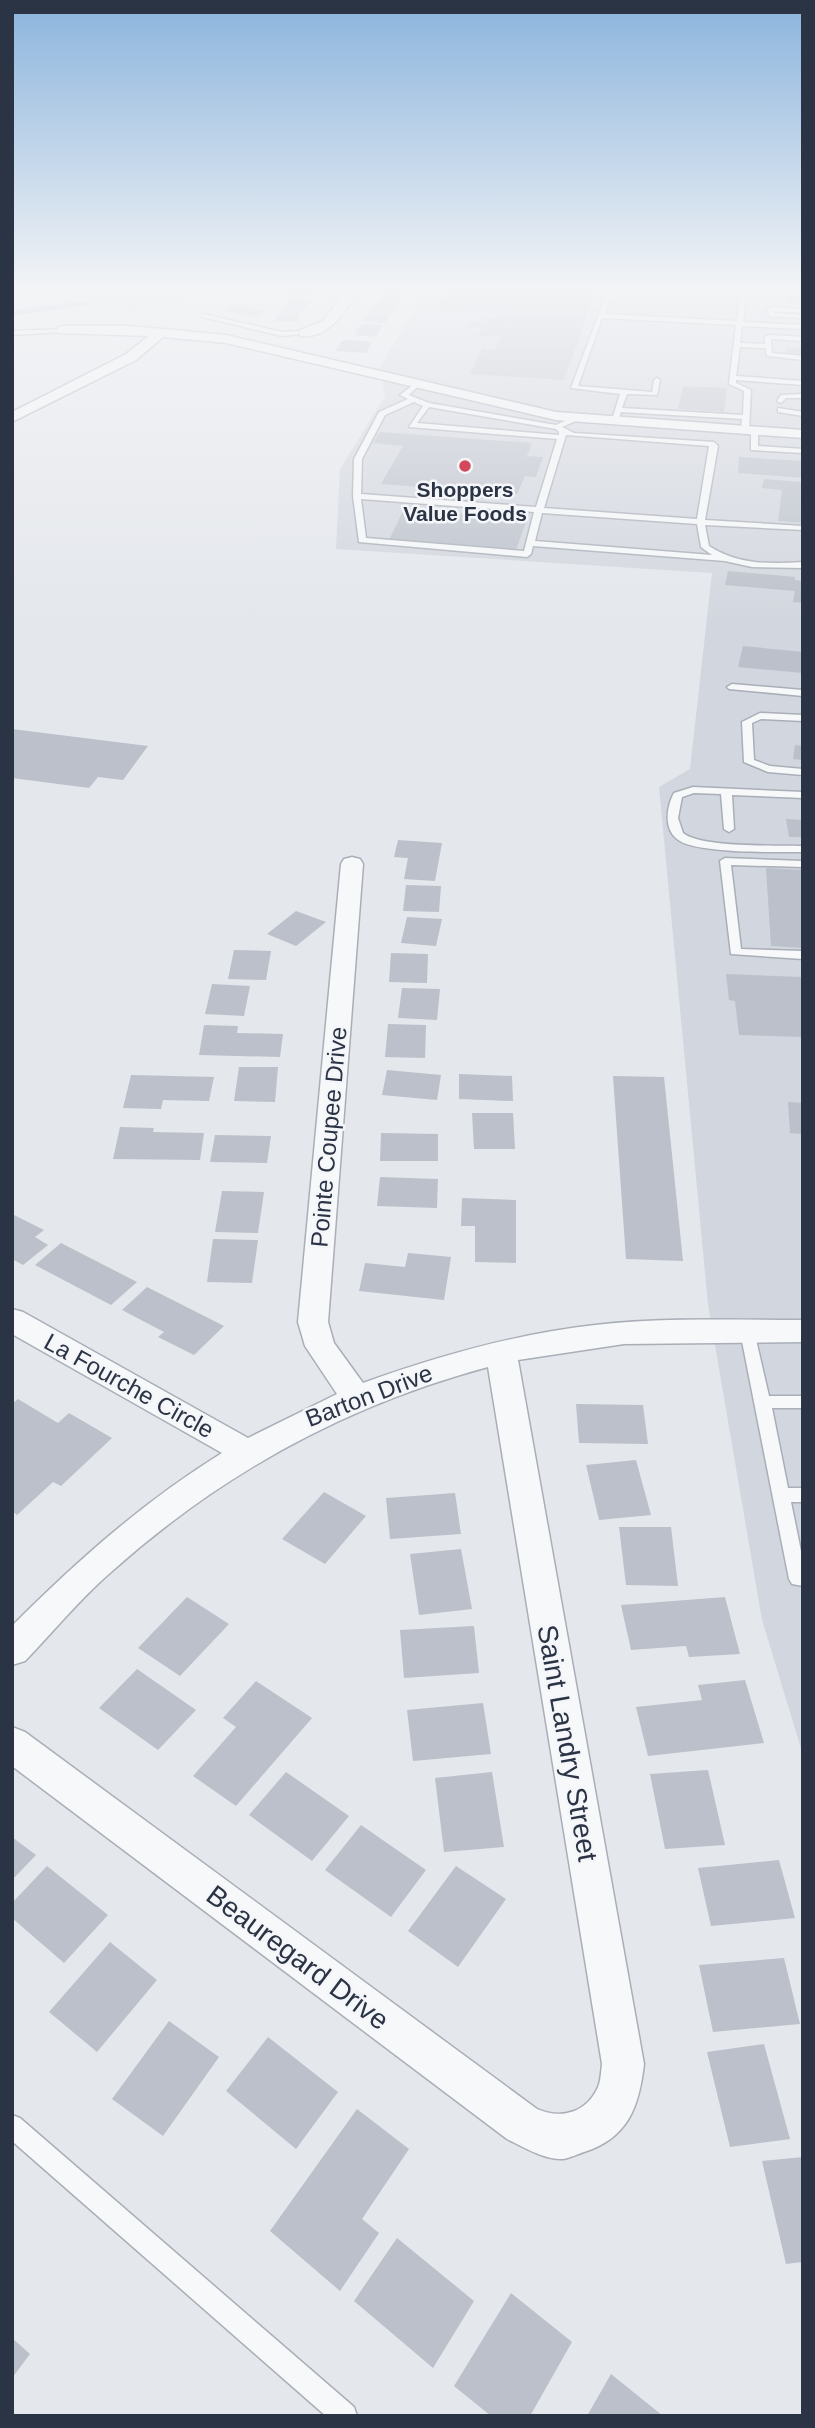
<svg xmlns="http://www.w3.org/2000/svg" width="815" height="2428" viewBox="0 0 815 2428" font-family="Arial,sans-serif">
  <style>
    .built { fill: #d2d6de }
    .green { fill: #c9d6c5 }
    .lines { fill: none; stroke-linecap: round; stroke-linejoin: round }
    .stream { stroke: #9fb4cc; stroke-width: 4.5 }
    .building { fill: #bbc0ca }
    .service-casing { stroke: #a9aeb7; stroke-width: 3 }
    .minor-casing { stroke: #a9aeb7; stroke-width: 3 }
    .service { fill: #f7f8fa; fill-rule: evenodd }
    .minor { fill: #f7f8fa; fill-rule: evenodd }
    .poi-dot { fill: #d1495b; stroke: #f4f6f9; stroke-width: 2.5 }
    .labels { text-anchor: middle; stroke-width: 5; stroke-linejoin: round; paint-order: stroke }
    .far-poi-label { font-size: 21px; font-weight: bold; fill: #2b3445; stroke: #f4f6f9 }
    .street-label { font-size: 24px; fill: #2b3445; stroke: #f4f6f9 }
    .near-street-label { font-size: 28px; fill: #2b3445; stroke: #f4f6f9 }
  </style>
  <rect width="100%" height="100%" fill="#e4e7ec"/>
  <path class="built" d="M428,287H803V1755L762,1620L708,1304L659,787L690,769L712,573L336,549L340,469L385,396L380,367Z"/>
  <path class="green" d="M67,287H216L135,311L89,300Z"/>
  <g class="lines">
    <path class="stream" d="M12,313L87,303"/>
  </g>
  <path class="building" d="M290,287L319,288L321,290L313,297L284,295Z
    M386,287H408L385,323L365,322L367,319H363L373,309H370L373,304L376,305Z
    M449,287H597L564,380L470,374L482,349L495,350L501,337L478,336L482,328L469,327L472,322H482L485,318H494L497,313L436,309Z
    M788,295L803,296V304L786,303Z
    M292,297L311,298L309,301H312L297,316L300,317L297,321L273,322Z
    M237,304L257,307L254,308L268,311L254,317L224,310Z
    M362,324L383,325L376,337L355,335L358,332H354Z
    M348,340L367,341L372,343L366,353L335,351L342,341Z
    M786,347L803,348V355L785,353Z
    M683,386L727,388L724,412L678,409Z
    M380,432L532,443L527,456L543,457L536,477L525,476L517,494L381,484L403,446L373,443Z
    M739,457L803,461V478L738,473Z
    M764,479L803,482V523L778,521L782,490L762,488Z
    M404,509L504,517L505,515L528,516L516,550L389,540Z
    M728,571L795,577V580L803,581V603L793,602L795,591L725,585Z
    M743,646L803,652V673L738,667Z
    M12,729L148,746L123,780L98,777L89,788L12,778Z
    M795,745L803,746V760L793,759Z
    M786,819L803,820V837H789Z
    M398,840L442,843L435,881L404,879L408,858L394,857Z
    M766,868L803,870V948L771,946Z
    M406,885L441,886L439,912L403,911Z
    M296,911L326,922L296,946L267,934Z
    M407,917L442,919L436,946L401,943Z
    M234,950L271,951L266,980L228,979Z
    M391,953L428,954L427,983L389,982Z
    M726,974L803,977V1037L739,1035L735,1001L729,1000Z
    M212,984L250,986L244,1016L205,1014Z
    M402,988L440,989L437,1020L398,1018Z
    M388,1024L426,1025L425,1058L385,1057Z
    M204,1025L238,1026L237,1033L283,1034L280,1057L199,1055Z
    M239,1067H278L275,1102L234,1101Z
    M387,1070L441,1075L437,1100L382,1095Z
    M459,1074L512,1076L513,1101L459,1099Z
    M131,1075L214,1077L209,1101L163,1100L161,1109L123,1108Z
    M613,1076L664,1077L683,1261L626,1259Z
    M788,1102L803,1103V1134L790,1133Z
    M472,1113H513L515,1149H474Z
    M120,1127L154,1128L153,1132L204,1133L200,1160L113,1159Z
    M381,1133L438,1134V1161H380Z
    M215,1135L271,1136L267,1163L210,1162Z
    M380,1177L438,1179L437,1208L377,1206Z
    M222,1191L264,1192L258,1233L215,1232Z
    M462,1198L516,1200V1263L475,1262V1226H461Z
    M12,1214L44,1230L35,1237L48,1245L23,1265L12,1259Z
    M213,1239L258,1240L252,1283L207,1282Z
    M61,1243L137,1282L111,1305L35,1265Z
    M408,1253L451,1257L444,1300L359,1291L365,1263L405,1267Z
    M147,1287L224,1326L194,1355L158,1337L164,1332L122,1310Z
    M18,1399L58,1423L69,1413L112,1438L61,1486L53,1482L17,1515L12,1511V1404Z
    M576,1404L643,1405L648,1444L579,1443Z
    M636,1460L651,1515L599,1520L586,1465Z
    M324,1492L366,1516L325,1564L282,1539Z
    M455,1493L461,1534L390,1539L386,1498Z
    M619,1527H671L678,1586L626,1585Z
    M461,1549L472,1609L419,1615L410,1554Z
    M187,1597L229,1624L180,1676L138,1648Z
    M725,1597L740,1654L689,1657L686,1646L631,1650L621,1605Z
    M474,1626L479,1673L404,1678L400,1630Z
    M137,1669L196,1710L158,1750L99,1708Z
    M745,1680L764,1743L648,1756L636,1707L702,1700L698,1685Z
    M256,1681L312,1718L236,1806L193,1776L236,1727L223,1718Z
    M483,1703L491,1754L413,1761L407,1710Z
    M708,1770L725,1845L665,1849L650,1774Z
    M286,1772L349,1816L312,1861L249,1815Z
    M492,1772L504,1847L444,1852L435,1778Z
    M361,1825L426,1870L391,1917L325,1870Z
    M12,1837L36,1855L12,1880Z
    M779,1860L795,1918L711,1926L698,1868Z
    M47,1866L108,1915L64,1963L12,1918V1903Z
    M456,1866L506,1899L458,1967L408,1931Z
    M110,1942L157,1980L97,2052L49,2012Z
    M784,1958L800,2024L713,2032L699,1965Z
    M169,2021L219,2057L163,2136L112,2099Z
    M268,2037L338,2092L296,2149L226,2091Z
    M764,2044L790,2139L730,2147L707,2052Z
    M357,2109L409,2149L362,2219L379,2233L340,2291L270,2231Z
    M803,2157V2262L786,2264L762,2161Z
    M397,2238L474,2301L433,2368L354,2301Z
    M511,2293L572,2342L530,2416H491L454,2386Z
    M12,2338L30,2354L12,2378Z
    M611,2374L663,2416H587Z"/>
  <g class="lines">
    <g class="service-casing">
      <path id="service" d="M609,287H615L604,314L737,321L741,287H747L743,322L803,325V329L742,326L740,343L765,344V337L768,335L803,337V341L771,339L772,353L803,356V360L767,356L765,348L740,347L736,376L803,381V385L736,380V383L751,390L749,430L745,432L741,430L742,419L621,412L617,423H611L620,394L571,388ZM602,318L736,325L729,384L744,391L743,415L622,408L627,394L657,395L660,380L657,378L654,380L652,392L578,386Z
        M752,287H803V291L755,289Z
        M771,307L803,309V313L774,311V313L800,315L803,318L769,316L768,309Z
        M204,314L282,332L305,331L308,333L282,336L202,317Z
        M65,329L63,332L12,335V331Z
        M417,382L420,384L409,395L429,403L556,425L575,416L578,420L562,427L574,433L714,442L718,446L705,520L803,526V530L705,525L709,546C738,565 770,564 803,562V568L752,567L725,561L533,546L531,554L527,557L359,542L353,496L354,459L379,412L408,399L400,395ZM414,402L423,406L409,427L557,439L536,507L361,494L362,459L385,415ZM429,407L556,429L559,432V435L417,423ZM566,435L709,446L697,519L544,508ZM361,499L534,512L524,551L366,538ZM542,513L697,524L701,547L712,555L535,541Z
        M803,394V398H786L781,403L777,401L781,395Z
        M778,408L803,412V416L778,412Z
        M751,428L758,430V446L803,449V453L751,450Z
        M732,684L803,690V696L729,689L727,687Z
        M760,713L803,715V721L761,719L752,723L754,760L770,766L803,769V775L768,772L744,762L742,722Z
        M693,787L803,792V798L732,795L734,829L729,832L724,829L721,794L694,793L682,797L678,818L683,833C701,848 777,845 803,846V852C778,852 694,854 677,839C663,828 667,806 674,793Z
        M725,858L803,861V867L731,865L741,949L803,951V959L731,954L720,861Z
        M747,1326L752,1327L754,1331L769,1396H803V1408H772L788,1488H803V1502H791L803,1561V1586L792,1584L789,1579L740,1331L742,1327Z
        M12,2115L20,2118L354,2407L357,2416H326L12,2141Z"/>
    </g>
    <g class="minor-casing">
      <path id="minor" d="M349,287H361C347,308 330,340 300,336V330L323,321Z
        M63,326H131L226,335L556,412L803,430V438L556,420L226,343L163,337L136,360L12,422V412L126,354L149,336L58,333V327Z
        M352,857L360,859L363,864L328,1322L334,1343L363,1383C438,1356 515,1334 595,1325C664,1317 734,1320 803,1320V1342L624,1344L518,1360L644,2064C639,2107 628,2138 584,2152C578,2154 570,2158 563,2159C545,2160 523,2147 507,2139L12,1766V1727L25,1732L537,2109C562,2120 587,2112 598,2087C601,2080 601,2071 602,2064L488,1367C346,1405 219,1475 110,1573C79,1600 53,1632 25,1661L12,1665V1626C77,1561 143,1502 222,1453L12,1334V1309L23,1312L248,1438L337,1394L305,1346L298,1322L341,864L344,859Z"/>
    </g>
    <use href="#service" class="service"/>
    <use href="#minor" class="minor"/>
  </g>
  <linearGradient id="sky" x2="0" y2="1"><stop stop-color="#8bb4dd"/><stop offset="0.46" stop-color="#f3f4f6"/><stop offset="1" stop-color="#f3f4f6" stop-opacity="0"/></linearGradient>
  <rect width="815" height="626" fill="url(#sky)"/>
  <circle class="poi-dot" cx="465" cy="466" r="7"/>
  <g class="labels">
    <g class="far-poi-label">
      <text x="465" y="497">Shoppers<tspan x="465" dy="24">Value Foods</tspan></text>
    </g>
    <g class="street-label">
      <text transform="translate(329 1137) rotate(-85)" y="8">Pointe Coupee Drive</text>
      <text transform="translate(129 1386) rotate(29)" y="8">La Fourche Circle</text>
      <text transform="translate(369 1396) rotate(-21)" y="8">Barton Drive</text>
    </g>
    <g class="near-street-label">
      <text transform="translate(568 1743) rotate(80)" y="10">Saint Landry Street</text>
      <text transform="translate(298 1957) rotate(37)" y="10">Beauregard Drive</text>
    </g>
  </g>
  <rect width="815" height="2428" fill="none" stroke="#2b3445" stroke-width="28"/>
</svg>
